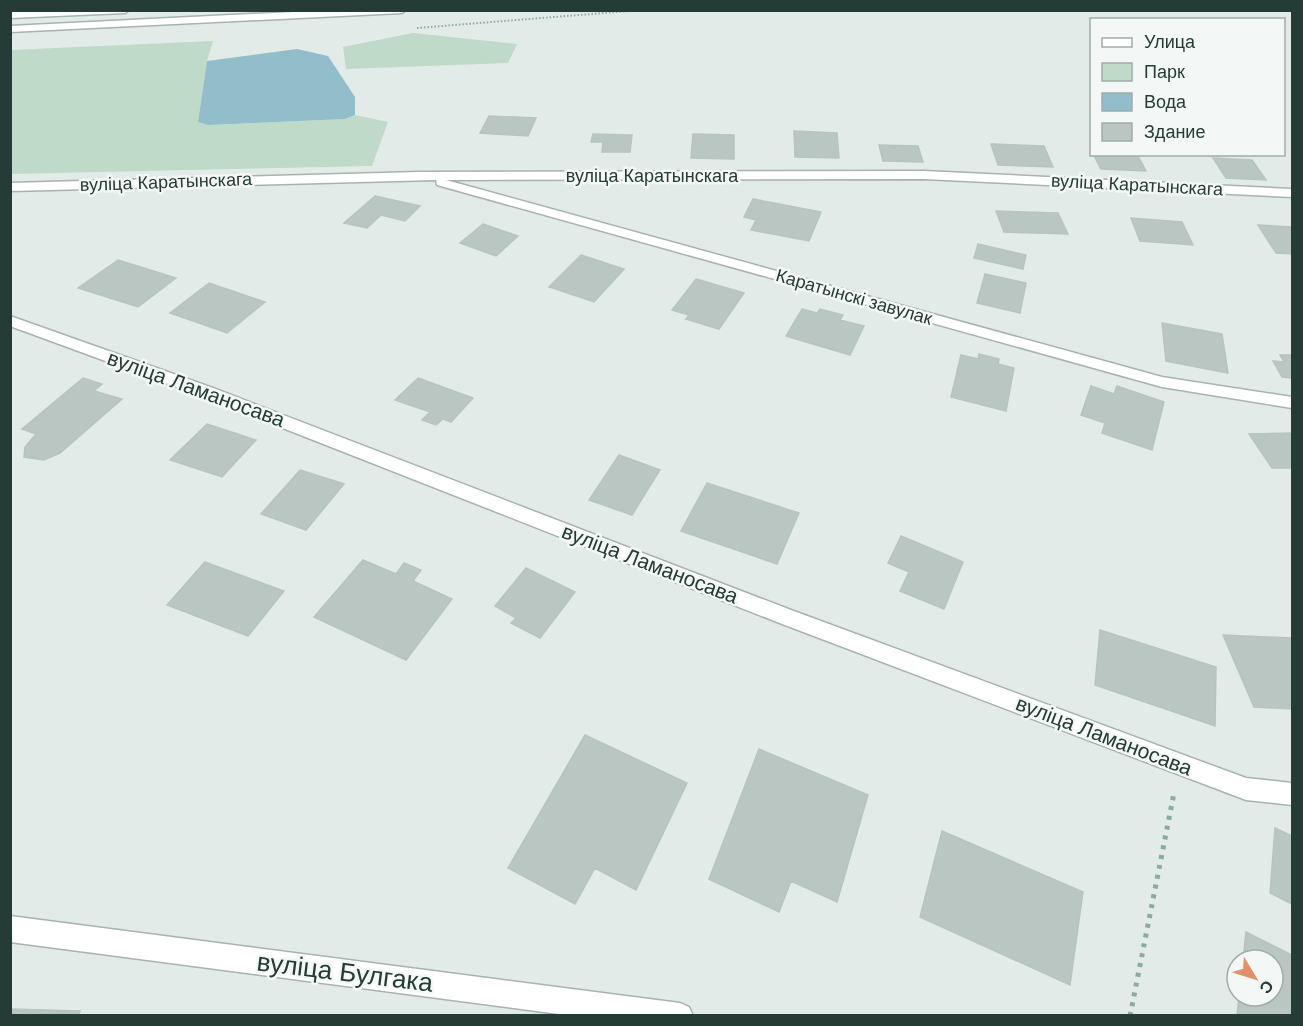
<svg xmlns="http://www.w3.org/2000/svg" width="1303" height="1026" viewBox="0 0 1303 1026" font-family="Arial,sans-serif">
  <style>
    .green { fill: #bfdac8 }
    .water { fill: #92bdca }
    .building { fill: #b9c6c1; stroke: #b7c4bf; stroke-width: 1.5 }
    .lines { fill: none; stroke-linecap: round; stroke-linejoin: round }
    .minor-casing { stroke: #a6b3af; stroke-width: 3 }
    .path-far1 { stroke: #88aba2; stroke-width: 2; stroke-dasharray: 1.5 2; stroke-linecap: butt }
    .path { stroke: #88aba2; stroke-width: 5; stroke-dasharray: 4 6; stroke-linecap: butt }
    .minor { fill: #fff; fill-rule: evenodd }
    .labels { text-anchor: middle; stroke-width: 5; stroke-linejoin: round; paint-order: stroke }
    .far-street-label { font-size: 18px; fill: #253b36; stroke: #f3f8f6 }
    .street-label { font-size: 21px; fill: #253b36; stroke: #f3f8f6 }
    .near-street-label { font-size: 26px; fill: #253b36; stroke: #f3f8f6 }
  </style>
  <rect width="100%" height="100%" fill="#e3ebe8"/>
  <path class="green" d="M413,33L517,44L508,63L346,69L343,47Z
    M213,41L207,61L198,122L208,125L345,119L355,115L388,122L372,166L11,174L10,50Z"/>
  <path class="water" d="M297,49L328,56L355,97V115L345,119L208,125L198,122L207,61Z"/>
  <path class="building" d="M489,116L536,118L528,136L480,133Z
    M794,131L837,133L839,158L795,157Z
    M593,134L632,135L630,152H602L603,142H591Z
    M693,134L734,135V159L691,158Z
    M991,144L1044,146L1053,167L998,165Z
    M879,145L918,146L923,162L883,161Z
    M1093,154H1137L1146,171L1101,169Z
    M1213,158L1252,160L1266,180L1226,178Z
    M375,196L420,206L405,221L381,215L367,228L344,223Z
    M753,199L821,212L809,241L751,230L756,220L744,217Z
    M996,211L1058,213L1068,234L1004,232Z
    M1131,218L1182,222L1193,245L1140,241Z
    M483,224L518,236L496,256L460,243Z
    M1258,225L1292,227V254L1276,253Z
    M978,244L1026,255L1023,269L974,258Z
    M581,255L624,269L594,302L549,287Z
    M118,260L176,278L138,307L78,288Z
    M985,274L1026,283L1020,313L977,303Z
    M696,279L744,293L719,329L686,319L689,315L672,310Z
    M209,283L265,302L227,333L170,313Z
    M802,309L817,313L820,309L843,315L840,320L864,326L850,355L786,336Z
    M1162,323L1222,334L1228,373L1166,361Z
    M979,354L999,359L998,364L1014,368L1006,411L951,397L961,355L978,359Z
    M1280,355H1292V378L1282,377L1273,361L1284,362Z
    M83,378L102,384L94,391L122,399L60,453L44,460L24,457L25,447L36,434L22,429Z
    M418,378L473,398L451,422L443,419L436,425L422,420L430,412L395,400Z
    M1091,386L1114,394L1117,386L1164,402L1152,450L1102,433L1105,423L1081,415Z
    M207,424L256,440L222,477L170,460Z
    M1292,433V468H1272L1249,434Z
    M619,455L660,470L632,515L589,500Z
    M300,470L344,484L306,530L261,514Z
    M707,483L799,513L777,564L681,531Z
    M901,536L963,562L944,609L900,591L909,572L888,563Z
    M363,560L396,574L404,563L421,570L413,581L452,599L406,660L314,617Z
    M205,562L284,591L248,636L167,605Z
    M526,568L575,592L540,638L511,623L516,618L495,606Z
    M1100,630L1216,667L1215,726L1095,685Z
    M1223,635L1292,638V709L1254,707Z
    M585,735L687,783L636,890L595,868L575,904L508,868Z
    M759,749L868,795L837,902L791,881L779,912L709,879Z
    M1275,828L1292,836V904L1270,893Z
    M942,831L1083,892L1070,985L920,917Z
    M1246,932L1292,955V1016H1237L1239,996H1273V960H1243Z
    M10,1009L80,1011L78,1016H10Z"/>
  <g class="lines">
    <g class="minor-casing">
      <path id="minor" d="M49,10H129L125,13L10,18V12Z
        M334,10H406L402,13L10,32V26Z
        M924,171L1292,189V197L924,179L446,180L1162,377L1292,397V408L1162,387L437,185L436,180L10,191V183L418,172Z
        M10,316L213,388L791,610L1246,778L1292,783V805L1246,800L777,622L201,396L10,326Z
        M10,916L680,1003L689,1007L693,1016H574L10,942Z"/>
    </g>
    <path class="path-far1" d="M417,28L641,10"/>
    <path class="path" d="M1130,1016L1174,793"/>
    <use href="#minor" class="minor"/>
  </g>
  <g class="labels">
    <g class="far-street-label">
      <text x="652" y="182">вуліца Каратынскага</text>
      <text transform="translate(166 182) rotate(-2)" y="6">вуліца Каратынскага</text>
      <text transform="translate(1137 185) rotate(3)" y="6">вуліца Каратынскага</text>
      <text transform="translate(854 297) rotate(16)" y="6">Каратынскі завулак</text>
    </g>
    <g class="street-label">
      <text transform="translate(196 389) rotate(20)" y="7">вуліца Ламаносава</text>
      <text transform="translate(650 564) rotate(21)" y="7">вуліца Ламаносава</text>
      <text transform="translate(1104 736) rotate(21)" y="7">вуліца Ламаносава</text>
    </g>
    <g class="near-street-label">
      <text transform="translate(345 972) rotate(7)" y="9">вуліца Булгака</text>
    </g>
  </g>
  <rect width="1303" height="1026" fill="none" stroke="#253b36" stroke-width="24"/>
  <rect x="1090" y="18" width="195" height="138" fill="#f3f8f6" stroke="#a1aca9" stroke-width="1.5"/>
  <rect x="1102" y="38" width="30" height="9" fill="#ffffff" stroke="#a1aca9" stroke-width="1.5"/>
  <text x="1144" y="48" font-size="18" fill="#253b36">Улица</text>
  <rect x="1102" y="63" width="30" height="18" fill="#bfdac8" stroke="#a1aca9" stroke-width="1.5"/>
  <text x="1144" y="78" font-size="18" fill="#253b36">Парк</text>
  <rect x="1102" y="93" width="30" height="18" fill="#92bdca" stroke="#a1aca9" stroke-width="1.5"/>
  <text x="1144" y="108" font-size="18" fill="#253b36">Вода</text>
  <rect x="1102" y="123" width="30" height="18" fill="#b9c6c1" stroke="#a1aca9" stroke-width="1.5"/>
  <text x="1144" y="138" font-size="18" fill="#253b36">Здание</text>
  <g transform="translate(1255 978) rotate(128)"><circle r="28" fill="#f3f8f6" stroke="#a1aca9" stroke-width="1.5"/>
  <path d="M0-4.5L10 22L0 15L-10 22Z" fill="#e1906b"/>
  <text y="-9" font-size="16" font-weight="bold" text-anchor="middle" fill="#253b36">С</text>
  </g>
</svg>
